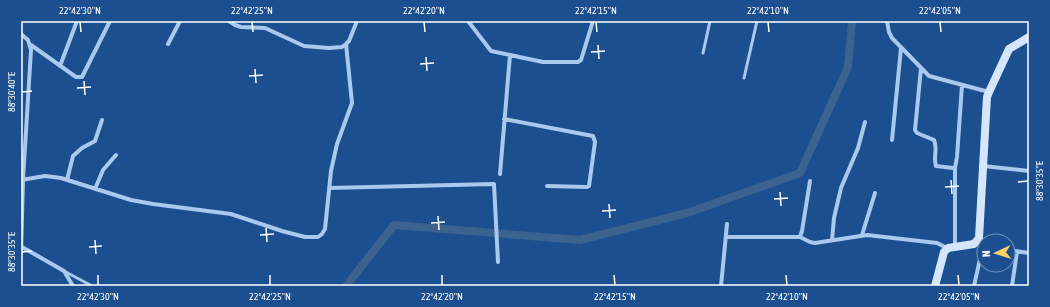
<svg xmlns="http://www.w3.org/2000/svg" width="1050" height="307" viewBox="0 0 1050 307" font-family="'Asap Condensed',sans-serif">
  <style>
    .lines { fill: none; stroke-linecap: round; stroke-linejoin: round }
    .canal { stroke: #3c6290; stroke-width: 8 }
    .lane { stroke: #a9c9ee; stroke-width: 3 }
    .street { stroke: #a9c9ee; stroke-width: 4 }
    .secondary { stroke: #d6e6fa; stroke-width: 8 }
    .ticks { fill: none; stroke: #fff; stroke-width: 1.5 }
    .neatline { fill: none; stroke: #fff; stroke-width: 1.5 }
    .ticks-label { font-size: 10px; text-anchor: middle; fill: #fff }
  </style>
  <rect width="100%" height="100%" fill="#1b4f8f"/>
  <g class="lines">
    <path class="canal" d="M346,286L394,225L580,240L687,213L800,173L848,67L852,21"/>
    <path class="lane" d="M703,53L710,21
      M744,78L757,21
      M64,271L92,286"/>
    <path class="street" d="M229,21L235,25L241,27L265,28L304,46L329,48L342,47L346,44L349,41L357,21
      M468,21L491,51L543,62H578L581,60L593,21
      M887,21L889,32L892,38L929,76L989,92
      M21,34L28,40L31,50L23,180L21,253
      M168,44L180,21
      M31,45L76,77H82L110,21
      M60,66L77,21
      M921,68L915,130L917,133L934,140C938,148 933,157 936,166L953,168L955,169V246
      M504,119L593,136L595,142L589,186L587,187L547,186
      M892,140L901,48
      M983,166L1029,171
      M955,168L957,157L962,85
      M500,174L510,55
      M21,180L45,176L61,178L131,200L153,204L231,214L282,231L305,237H318L322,234L325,229L331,171L337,144L352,103L346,44
      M67,180L73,156L82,148L95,141L102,120
      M329,188L494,184L498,262
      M95,189L103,170L116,155
      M862,235L875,193
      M726,237H800L802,231L810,181
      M800,237L810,242L815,243L867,235L937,243L947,248
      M832,240L834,218L841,188L858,148L865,122
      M22,247L64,271L73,286
      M1008,250L1029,253
      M721,286L727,224
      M974,286L982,250V247L977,242
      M1012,286L1017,252"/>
    <path class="secondary" d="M935,286L944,252L948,248L974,244L979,238L987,97L989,92L1009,49L1029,37"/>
  </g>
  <path class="ticks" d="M80,22L81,32M252,22L253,32M424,22L425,32M596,22L597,32M768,22L769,32M940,22L941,32M598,45L599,59M591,52L605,51M426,57L427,71M420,64L434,63M255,69L256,83M249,76L263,75M84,81L85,95M77,88L91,87M22,92L32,91M951,180L952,194M1018,182L1028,181M945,187L959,186M780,192L781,206M774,199L788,198M609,204L610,218M602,211L616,210M438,216L439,230M431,223L445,222M266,228L267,242M260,235L274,234M95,240L96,254M89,247L102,246M22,252L32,251M98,275V285M270,275V285M442,275V285M614,275L615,285M786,275L787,285M958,275L959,285"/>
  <rect width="1050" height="307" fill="none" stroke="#1b4f8f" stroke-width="44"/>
  <g transform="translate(996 253) rotate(266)"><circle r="19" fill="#1b4f8f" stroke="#7695bc"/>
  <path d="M0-3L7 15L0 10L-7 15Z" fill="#ffd166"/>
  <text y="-6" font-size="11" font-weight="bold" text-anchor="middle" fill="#ffffff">N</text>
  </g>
  <rect x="22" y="22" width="1006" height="263" class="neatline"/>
  <g class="ticks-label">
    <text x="80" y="14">22°42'30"N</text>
    <text x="252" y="14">22°42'25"N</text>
    <text x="424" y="14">22°42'20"N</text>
    <text x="596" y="14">22°42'15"N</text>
    <text x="768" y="14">22°42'10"N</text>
    <text x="940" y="14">22°42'05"N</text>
    <text transform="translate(11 92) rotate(-90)" y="4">88°30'40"E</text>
    <text transform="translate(1039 181) rotate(-90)" y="4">88°30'35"E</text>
    <text transform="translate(11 252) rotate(-90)" y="4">88°30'35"E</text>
    <text x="98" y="300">22°42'30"N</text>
    <text x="270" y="300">22°42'25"N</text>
    <text x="442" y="300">22°42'20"N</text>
    <text x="615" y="300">22°42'15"N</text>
    <text x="787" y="300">22°42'10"N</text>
    <text x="959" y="300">22°42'05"N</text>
  </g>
</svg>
